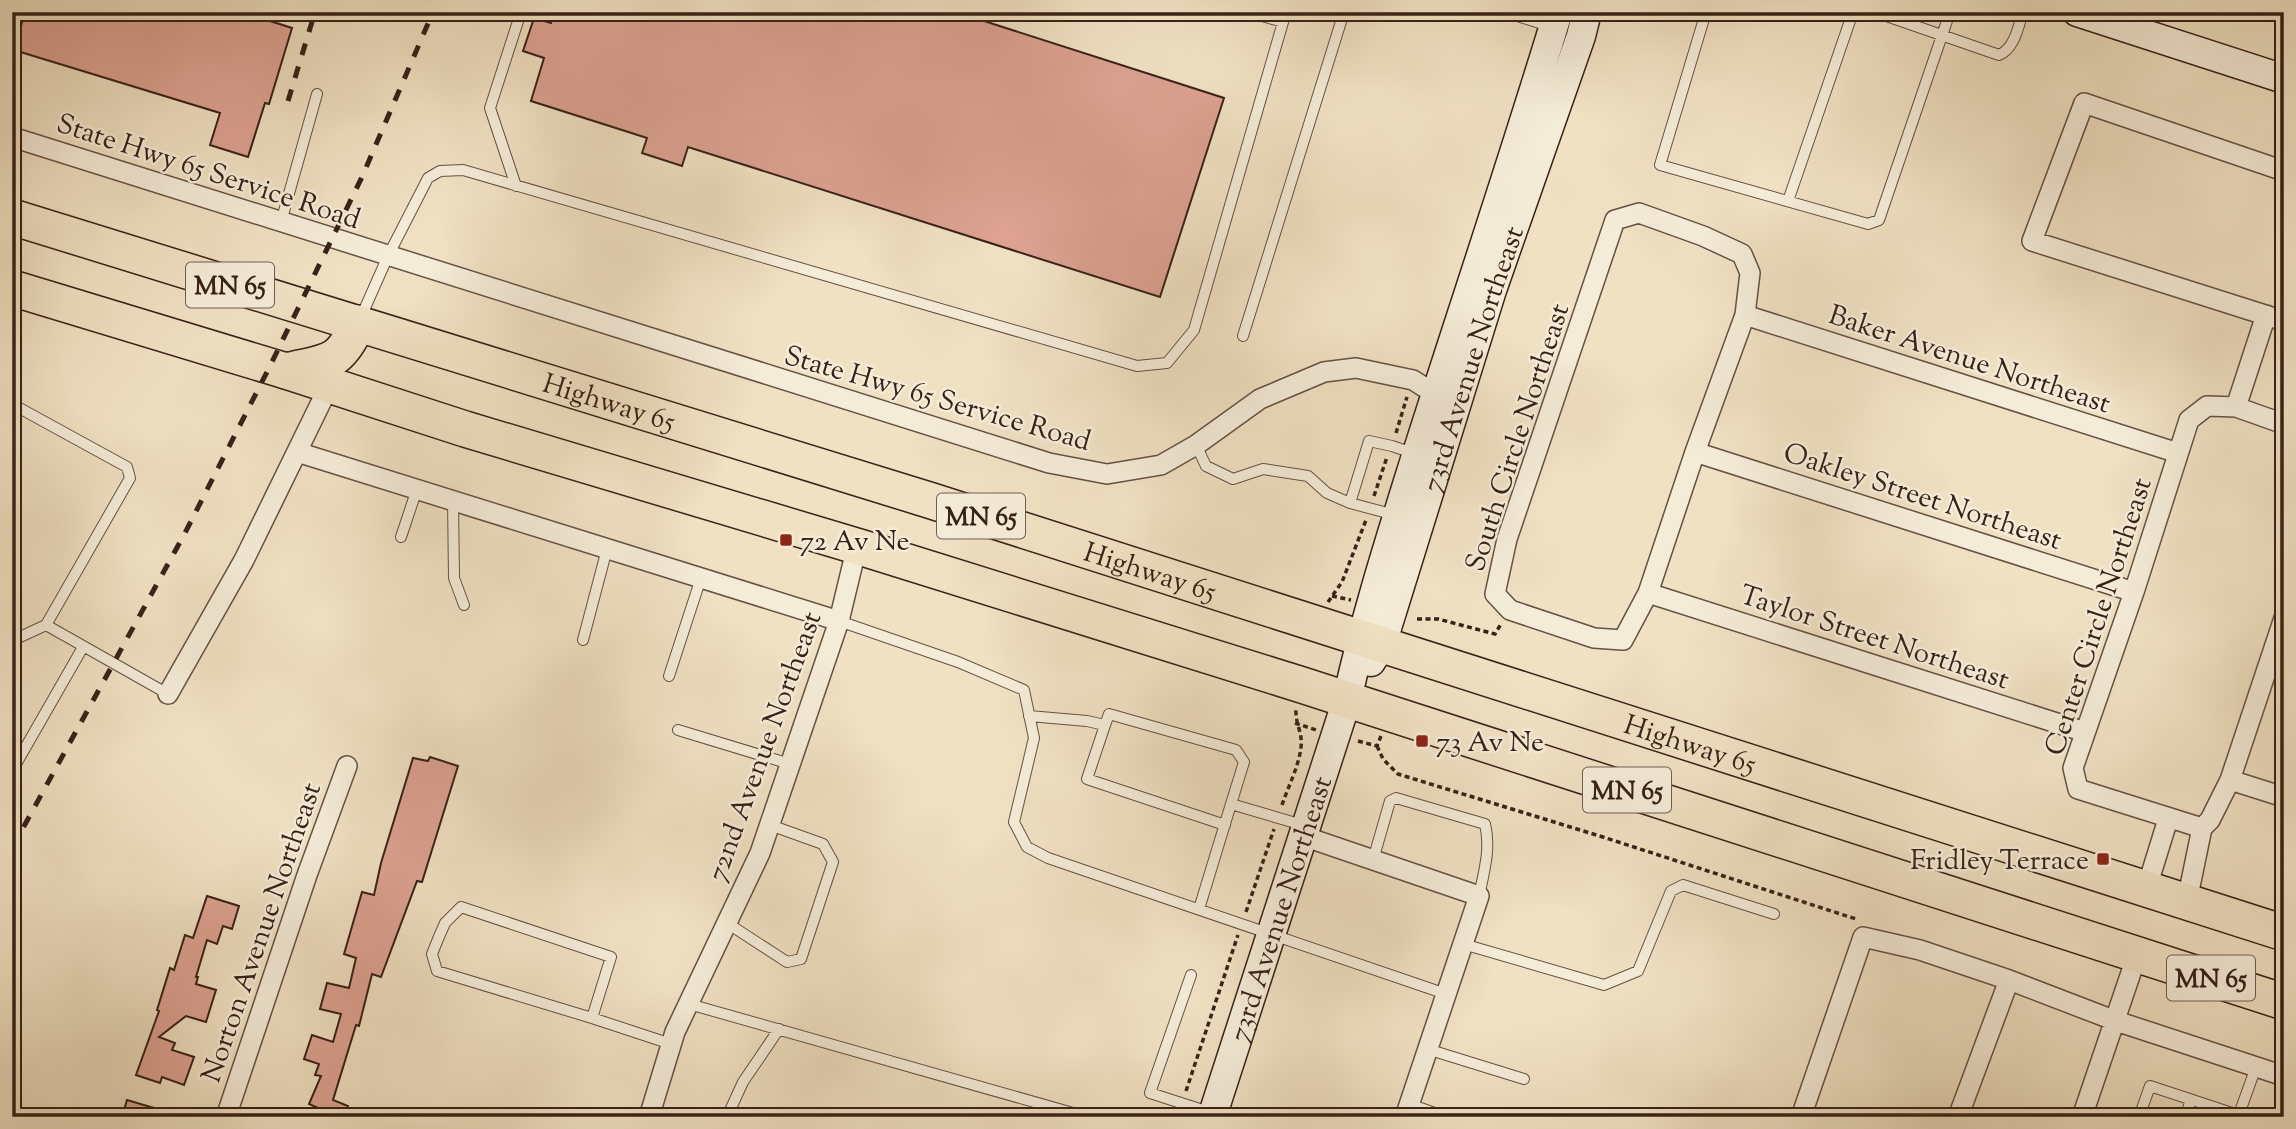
<svg xmlns="http://www.w3.org/2000/svg" width="2296" height="1129" viewBox="0 0 2296 1129" font-family="'Sorts Mill Goudy',serif">
  <style>
    .building { fill: #dda292; stroke: #372118; stroke-width: 2 }
    .lines { fill: none; stroke-linecap: round; stroke-linejoin: round }
    .lane-casing { stroke: #655143; stroke-width: 12 }
    .street-casing { stroke: #655143; stroke-width: 22 }
    .secondary-casing { stroke: #372118; stroke-width: 31 }
    .highway-casing { stroke: #372118; stroke-width: 38 }
    .path { stroke: #372118; stroke-width: 3.5; stroke-dasharray: 5 3.5; stroke-linecap: butt }
    .lane { stroke: #f5ecd8; stroke-width: 10 }
    .street { stroke: #f5ecd8; stroke-width: 19 }
    .secondary { stroke: #f5ecd8; stroke-width: 28 }
    .highway { stroke: #f0e1c3; stroke-width: 35 }
    .rail { stroke: #372118; stroke-width: 5; stroke-dasharray: 12 12; stroke-linecap: butt }
    .poi-dot { fill: #8f2418; stroke: #f5ecd8; stroke-width: 2.5 }
    .labels { text-anchor: middle; stroke-width: 5; stroke-linejoin: round; paint-order: stroke }
    .shield { fill: #f5ecd8; stroke: #705e52; stroke-width: 2 }
    .shield-label { font-size: 26px; font-weight: bold; fill: #372118 }
    .street-label { font-size: 28px; fill: #372118; stroke: #f5ecd8 }
    .poi-label { font-size: 28px; fill: #372118; stroke: #f5ecd8; text-anchor: start }
  </style>
  <rect width="100%" height="100%" fill="#f0e1c3"/>
  <filter id="stains"><feTurbulence type="fractalNoise" baseFrequency=".00286" numOctaves="4"/><feColorMatrix values="0 0 0 0 .2 0 0 0 0 .09 0 0 0 0 .02 0 0 0 .5 -.17"/></filter>
  <radialGradient id="worn" r=".72"><stop offset=".6" stop-color="#630" stop-opacity="0"/><stop offset="1" stop-color="#630" stop-opacity=".3"/></radialGradient>
  <path class="building" d="M25,12H242L292,28L269,104L265,103L248,157L210,145L220,113L14,50Z
    M554,12H956L1224,98L1160,297L688,147L682,166L642,153L647,138L531,101L544,58L523,51L534,18L551,23Z
    M430,757L458,766L422,882L417,881L381,977L372,974L359,1026L356,1025L333,1100L348,1106L344,1117H323L325,1111L309,1104L321,1076L315,1075L319,1064L304,1059L312,1035L333,1042L341,1014L320,1009L327,983L349,988L356,958L344,954L362,892L374,895L381,863L413,758L428,761Z
    M207,896L239,906L232,929L223,926L217,944L207,940L196,977H198L196,984L216,990L206,1022L186,1016L159,1037L175,1043L172,1050L194,1057L184,1085L162,1077L160,1083L136,1075L159,1011L157,1010L170,968L174,970L185,935L193,938Z
    M127,1100L171,1113L170,1117H122Z"/>
  <g class="lines">
    <g class="lane-casing">
      <path id="lane" d="M1505,12L1552,27
        M1706,12L1660,165L1868,224L1879,220L1950,12
        M1875,12L1999,55C2015,48 2018,27 2023,12
        M516,186L490,108L521,12
        M1788,201L1853,12
        M281,222L317,94
        M361,317L388,256L428,178L440,171L463,170L1137,366L1167,363L1194,330L1283,22L1248,12
        M1243,336L1344,12
        M12,404L127,467L130,478L46,625L168,694
        M1196,445L1206,466L1233,479L1263,469L1308,476L1327,493L1350,503
        M453,500L454,578L464,605
        M1395,515L1350,503L1369,441L1392,446L1413,453
        M401,537L417,489
        M839,621L958,662L1024,690L1034,738L1014,822L1027,847L1048,858L1446,994
        M12,632L20,637L46,625
        M583,640L607,549
        M669,676L701,578
        M1029,716L1087,721L1105,725L1109,714L1236,750L1244,762L1231,804
        M1105,725L1087,779L1225,825
        M678,730L790,764
        M12,771L83,647
        M1373,860L1390,801L1396,798L1485,824C1491,848 1484,872 1479,896
        M1199,909L1231,804L1306,826
        M727,923L787,962L801,959L833,862L823,844L770,825
        M1463,944L1604,985L1638,971L1671,891L1683,885L1774,914
        M1191,975L1150,1093L1212,1113
        M689,1004L1087,1117
        M592,1018L437,971L432,954L438,939L445,923L461,907L611,957L592,1018L671,1044
        M1427,1049L1524,1079
        M1409,1104L1446,1117
        M727,1117L743,1082L779,1029
        M2139,1117L2150,1086L2244,1117
        M2185,1117L2191,1100
        M2238,1117L2256,1067"/>
    </g>
    <g class="street-casing">
      <path id="street" d="M12,137L1049,463L1107,474L1161,465L1196,445L1260,399L1324,372L1356,368L1413,380L1435,394L1447,397
        M2284,171L2084,103L2032,241L2284,321
        M1639,213L1703,236L1742,254L1750,273L1745,315L1695,452L1648,593L1623,640L1594,638L1510,610L1495,594L1507,539L1615,220Z
        M1745,315L2178,453
        M2236,407L2266,315
        M2284,424L2236,407L2207,406L2189,420L2134,592L2073,768L2078,789L2202,828L2210,820L2230,780L2284,618
        M297,452L839,621
        M1695,452L2134,592
        M1648,593L2085,732
        M168,694L244,560L329,386
        M2230,780L2284,797
        M1303,836L1479,896L1405,1117
        M2147,887L2168,819
        M2187,901L2202,828
        M226,1117L307,875L347,766
        M649,1117L675,1032L760,853L839,621L857,546
        M1801,1117L1863,937L1920,950L2009,980L2116,1021L2284,1076
        M1958,1117L2009,980
        M2082,1117L2137,955"/>
    </g>
    <g class="secondary-casing">
      <g id="secondary">
        <path d="M2077,12L2284,79"/>
        <path id="s1" d="M1371,662L1382,644L1492,290L1581,36L1587,12"/>
        <path id="s2" d="M1212,1117L1347,700C1365,617 1391,536 1416,456C1463,308 1513,161 1558,12"/>
      </g>
    </g>
    <g class="highway-casing">
      <g id="highway">
        <path id="s3" d="M12,217L932,501L2284,933"/>
        <path d="M12,288L286,371L465,429L866,549L1302,685L2284,1002"/>
        <path d="M286,371C328,361 339,366 358,323"/>
      </g>
    </g>
    <path class="path" d="M1396,433L1407,397
      M1374,496L1387,457
      M1332,596L1351,600
      M1328,602L1342,582L1366,520
      M1417,619H1438L1495,634L1501,624
      M1295,723L1316,730
      M1358,741L1377,746L1381,736
      M1377,746L1383,759L1398,774L1606,838L1856,919
      M1282,805C1288,787 1299,766 1301,747C1303,733 1295,724 1296,709
      M1246,912L1274,829
      M1186,1091L1238,935"/>
    <use href="#lane" class="lane"/>
    <use href="#street" class="street"/>
    <use href="#secondary" class="secondary"/>
    <use href="#highway" class="highway"/>
    <path class="rail" d="M288,101L315,12
      M12,848L185,533L270,366L362,177L433,12"/>
  </g>
  <g class="poi-dot">
    <rect x="779" y="533" width="14" height="14" rx="3.5"/>
    <rect x="1415" y="734" width="14" height="14" rx="3.5"/>
    <rect x="2096" y="852" width="14" height="14" rx="3.5"/>
  </g>
  <g class="labels">
    <g class="shield">
      <rect x="186" y="262.5" width="88" height="45" rx="5"/>
      <rect x="937" y="493.5" width="88" height="45" rx="5"/>
      <rect x="1583" y="767.5" width="88" height="45" rx="5"/>
      <rect x="2167" y="955.5" width="88" height="45" rx="5"/>
    </g>
    <g class="shield-label">
      <text x="230" y="294">MN 65</text>
      <text x="981" y="525">MN 65</text>
      <text x="1627" y="799">MN 65</text>
      <text x="2211" y="987">MN 65</text>
    </g>
    <g class="street-label">
      <text transform="translate(209 170) rotate(18)" y="10">State Hwy 65 Service Road</text>
      <text transform="translate(1970 358) rotate(18)" y="10">Baker Avenue Northeast</text>
      <text dy="10" stroke="none"><textPath href="#s1" startOffset="320">73rd Avenue Northeast</textPath></text>
      <text transform="translate(938 397) rotate(16)" y="10">State Hwy 65 Service Road</text>
      <text dy="10" stroke="none"><textPath href="#s3" startOffset="625">Highway 65</textPath></text>
      <text transform="translate(1516 437) rotate(-72)" y="10">South Circle Northeast</text>
      <text transform="translate(1923 495) rotate(18)" y="10">Oakley Street Northeast</text>
      <text dy="10" stroke="none"><textPath href="#s3" startOffset="1192">Highway 65</textPath></text>
      <text transform="translate(2097 616) rotate(-72)" y="10">Center Circle Northeast</text>
      <text transform="translate(1875 636) rotate(18)" y="10">Taylor Street Northeast</text>
      <text dy="10" stroke="none"><textPath href="#s3" startOffset="1759">Highway 65</textPath></text>
      <text transform="translate(763 746) rotate(-70)" y="10">72nd Avenue Northeast</text>
      <text dy="10" stroke="none"><textPath href="#s2" startOffset="219">73rd Avenue Northeast</textPath></text>
      <text transform="translate(260 932) rotate(-71)" y="10">Norton Avenue Northeast</text>
    </g>
    <g class="poi-label">
      <text x="800" y="550">72 Av Ne</text>
      <text x="1436" y="751">73 Av Ne</text>
      <text x="2089" y="869" text-anchor="end">Fridley Terrace</text>
    </g>
  </g>
  <rect width="2296" height="1129" fill="none" stroke="#f0e1c3" stroke-width="42"/>
  <rect x="14" y="14" width="2268" height="1101" fill="none" stroke="#372118" stroke-width="3.5"/>
  <rect x="21" y="21" width="2254" height="1087" fill="none" stroke="#372118" stroke-width="2"/>
  <rect width="100%" height="100%" filter="url(#stains)"/>
  <rect width="100%" height="100%" fill="url(#worn)"/>
</svg>
